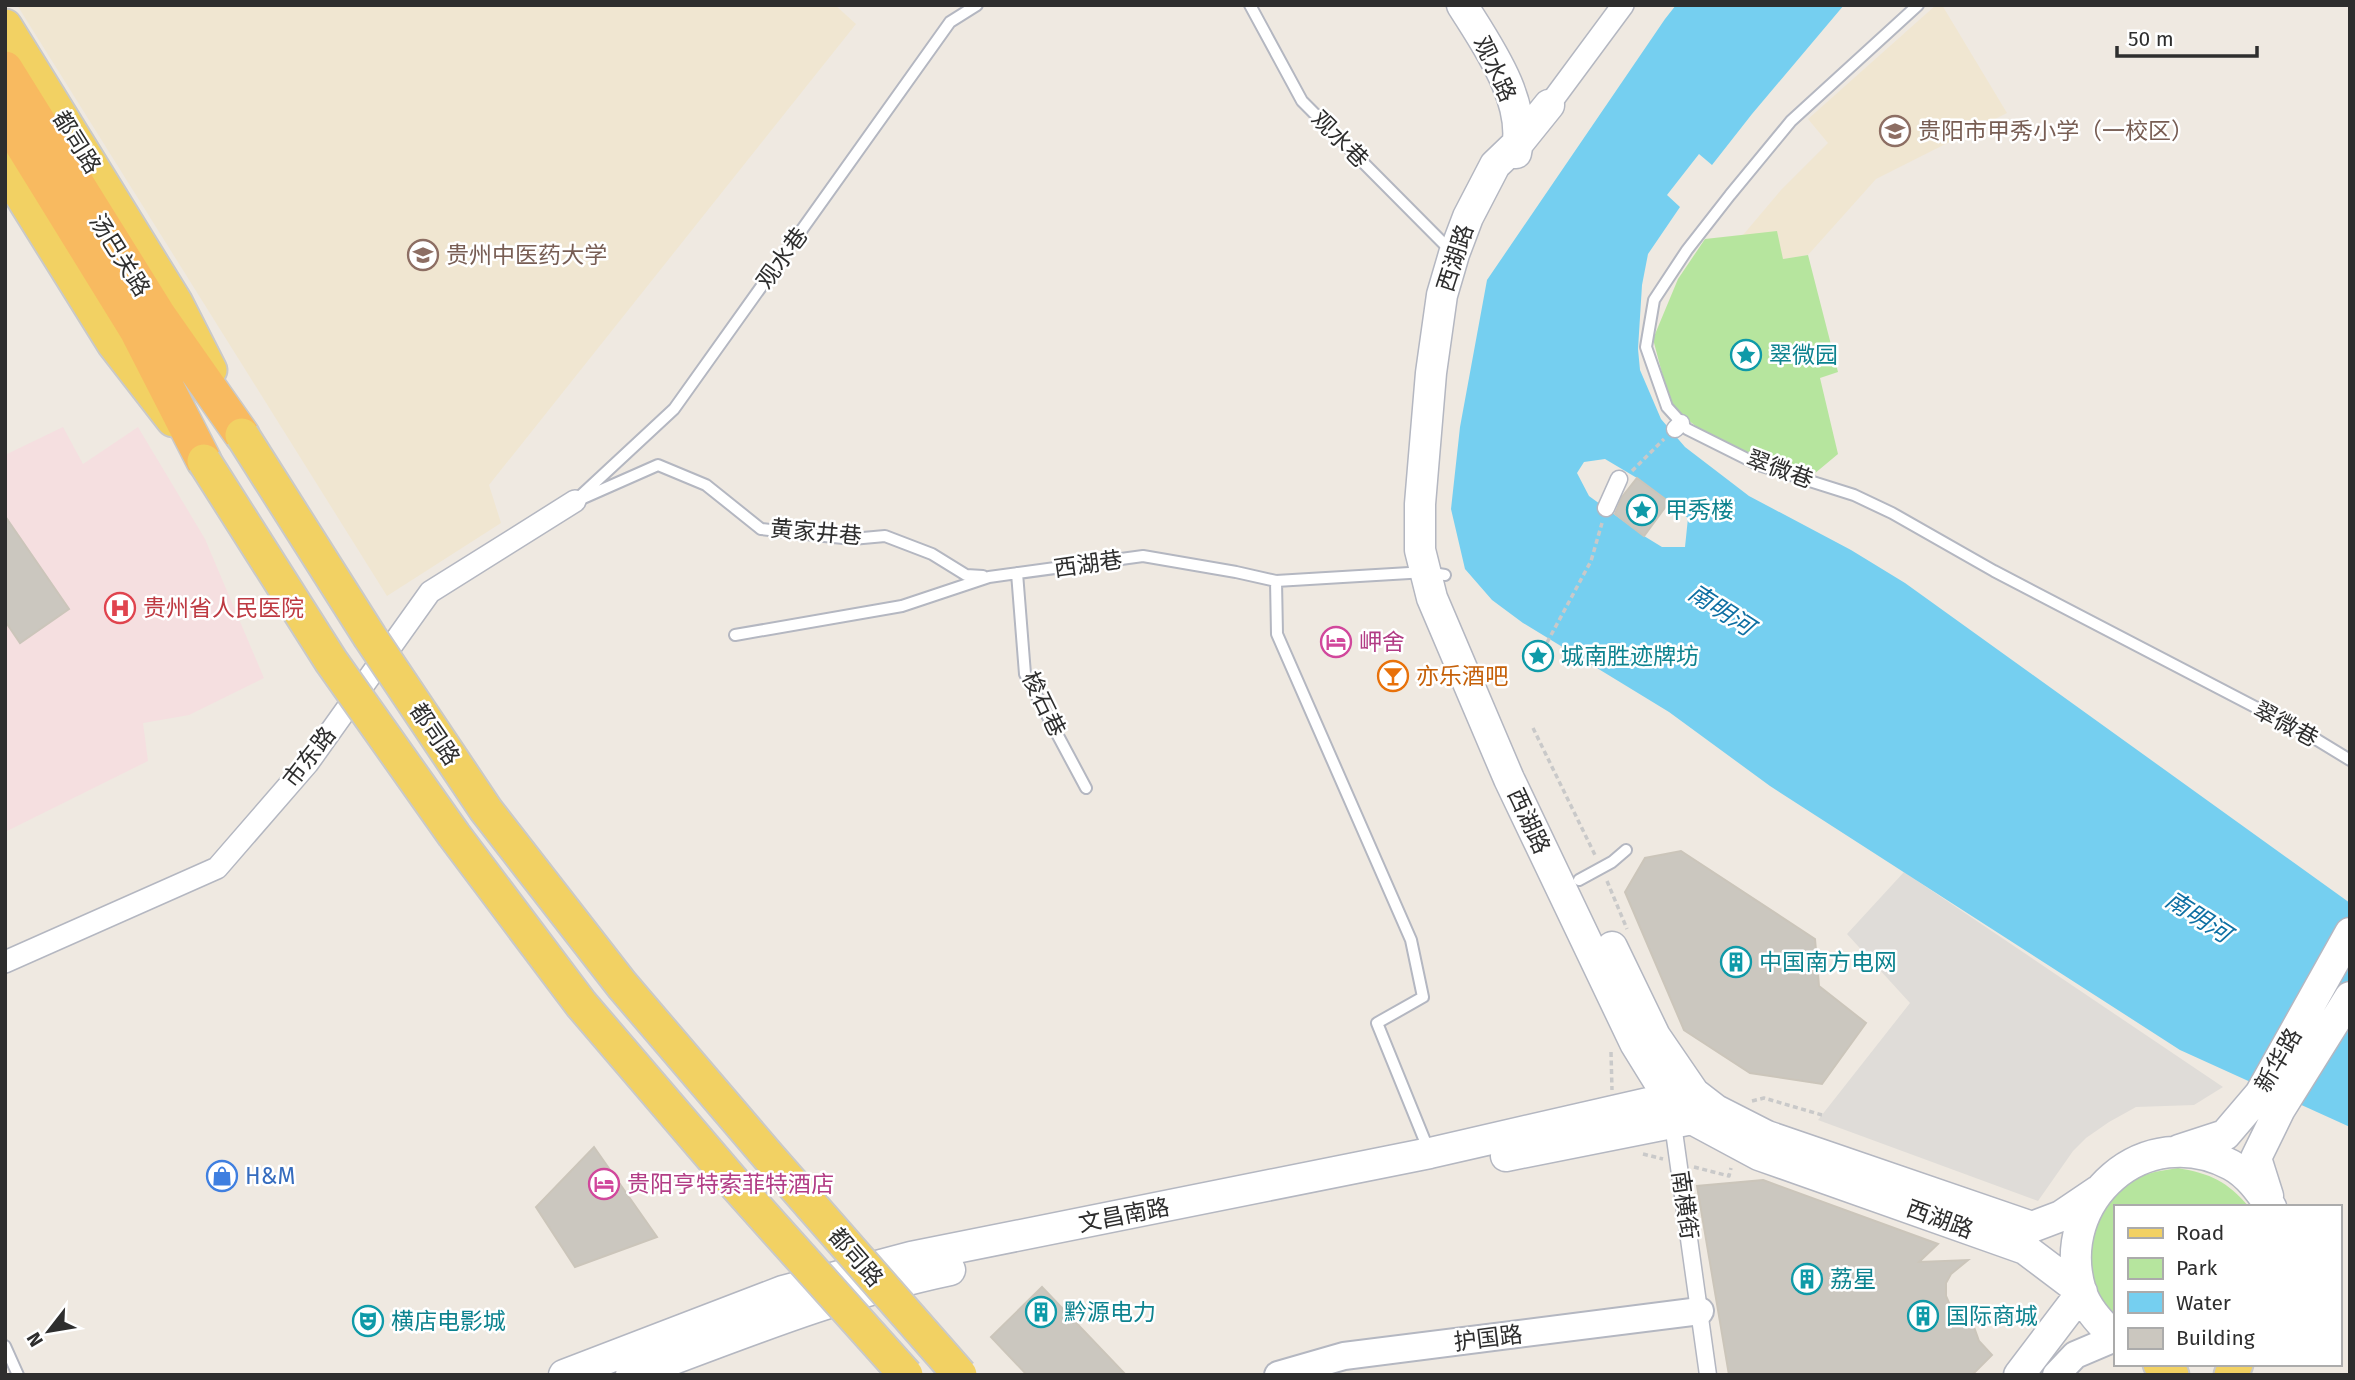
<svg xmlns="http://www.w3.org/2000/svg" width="2355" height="1380" viewBox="0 0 2355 1380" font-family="'Fira Sans','Noto Sans SC',sans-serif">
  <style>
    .education { fill: #f0e6d1 }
    .medical { fill: #f5dfe0 }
    .green { fill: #b6e59e }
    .plaza { fill: #dfdcd8 }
    .water { fill: #75cff0; fill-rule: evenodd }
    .building { fill: #cbc7bf; stroke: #cbc5ba; stroke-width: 2 }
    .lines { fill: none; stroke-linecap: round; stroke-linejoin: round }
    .service-casing { stroke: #b4b7c1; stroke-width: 14 }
    .pedestrian-casing { stroke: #b4b7c1; stroke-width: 19 }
    .minor-casing { stroke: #b4b7c1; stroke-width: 24 }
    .tertiary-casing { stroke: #b4b7c1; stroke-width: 30 }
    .secondary-casing { stroke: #b4b7c1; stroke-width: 33 }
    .primary-casing { stroke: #c9c9c9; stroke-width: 37 }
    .trunk-casing { stroke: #c9c9c9; stroke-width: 38 }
    .path { stroke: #c9c9c9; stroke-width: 3.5; stroke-dasharray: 5 3.5; stroke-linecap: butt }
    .service { stroke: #fff; stroke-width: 10 }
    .pedestrian { stroke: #fff; stroke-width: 16 }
    .minor { stroke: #fff; stroke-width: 21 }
    .tertiary { stroke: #fff; stroke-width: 26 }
    .secondary { stroke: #fff; stroke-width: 30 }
    .primary { stroke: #f2d163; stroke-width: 33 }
    .trunk { stroke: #f8ba60; stroke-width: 35 }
    .primary-bridge-casing { stroke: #c9c9c9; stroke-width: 37; stroke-linecap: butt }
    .primary-bridge { stroke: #f2d163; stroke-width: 33 }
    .labels { text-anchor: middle; stroke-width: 5; stroke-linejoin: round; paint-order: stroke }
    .street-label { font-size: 23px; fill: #2e2e2e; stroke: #fff }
    .education-label { font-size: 23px; fill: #785e54; stroke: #fff; text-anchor: start }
    .culture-label { font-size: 23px; fill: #0d838f; stroke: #fff; text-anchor: start }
    .health-label { font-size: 23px; fill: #be3a42; stroke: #fff; text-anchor: start }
    .hotel-label { font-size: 23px; fill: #b23c85; stroke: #fff; text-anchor: start }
    .food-label { font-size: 23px; fill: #c56008; stroke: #fff; text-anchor: start }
    .shop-label { font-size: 23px; fill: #366cbe; stroke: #fff; text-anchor: start }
    .water-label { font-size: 24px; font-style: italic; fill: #0d6fa3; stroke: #fff }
  </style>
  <rect width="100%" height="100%" fill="#efe9e1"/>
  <path class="education" d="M17,5H835L856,24L489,485L501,523L387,596Z
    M1936,5H1942L2007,113L1876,179L1808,255L1783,259L1743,235L1781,190L1828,143L1808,119Z"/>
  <path class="medical" d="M63,427L83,464L138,427L205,539L264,678L189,715L143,723L148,761L5,832V455Z"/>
  <path class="green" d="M1777,231L1783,259L1808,255L1838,372L1820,378L1838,454L1814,474L1766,463L1710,437L1671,407L1653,339L1678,279L1705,239Z
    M2178,1168C2211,1174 2227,1181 2249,1207H2115V1322C2109,1313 2100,1304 2096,1295C2079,1259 2090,1211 2122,1186C2138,1174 2158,1171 2178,1168Z"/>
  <path class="plaza" d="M1904,872L2223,1087L2194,1105L2136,1107L2109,1122L2086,1138L2073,1151L2038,1201L1818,1120L1910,1003L1847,934Z"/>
  <path class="water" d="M1676,5H1844L1752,114L1712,165L1699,154L1667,195L1680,207L1648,254L1642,285L1638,349L1640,370L1661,419L1685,447L1749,496L1851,550L1905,583L2350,903V1127L2180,1050L1770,786L1669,712L1523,623L1492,600L1465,569L1451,509L1460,427L1487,280L1665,19ZM1605,459L1637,478L1688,518L1685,547H1662L1644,536L1589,496L1577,473L1584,462Z"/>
  <path class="building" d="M1637,478L1669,502L1644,536L1615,514L1622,497Z
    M5,516L69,609L20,643L5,621Z
    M1681,851L1815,939L1819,986L1866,1023L1822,1084L1750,1073L1684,1030L1625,892L1645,858Z
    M594,1147L657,1237L575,1267L536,1207Z
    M1763,1180L1938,1244L1919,1262L1968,1260L1951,1274L1946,1283V1296L1953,1312L1962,1321L1974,1327L1979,1341L1992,1355L1972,1375H1729L1697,1186Z
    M1042,1287L1126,1375H1027L991,1337Z"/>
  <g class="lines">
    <g class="service-casing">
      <path id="service" d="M1250,5L1302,101L1452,252
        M1918,5L1791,121L1730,195L1687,250L1654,300L1646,347L1667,407L1687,429L1759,465L1854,495L1892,513L1994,571L2309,735L2350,760
        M581,499L658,465L706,485L761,529L852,539L885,536L932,554L966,575L983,576
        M575,501L674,409L950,22L977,5
        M1017,573L1025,674L1086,788
        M1276,581L1277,634L1411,940L1423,997L1377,1023L1429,1151
        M735,635L902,606L989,577L1143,556L1236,572L1276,581L1426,572L1445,575
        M1579,880L1612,862L1626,850
        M5,1346L18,1375"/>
    </g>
    <g class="pedestrian-casing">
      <path id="pedestrian" d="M1675,429L1681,423
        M1606,508L1619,479
        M1672,1117L1708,1375"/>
    </g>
    <g class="minor-casing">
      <path id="minor" d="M1549,105L1623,5
        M5,962L217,868L308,763L430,592L575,501"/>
    </g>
    <g class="tertiary-casing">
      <path id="tertiary" d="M1278,1375L1344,1356L1700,1311
        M2056,1375L2075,1355L2115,1338"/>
    </g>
    <g class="secondary-casing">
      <path id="secondary" d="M1462,5C1487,45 1529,103 1516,153
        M1549,105L1520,141L1495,165L1468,217L1454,254L1442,295L1431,373L1420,504V550L1432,598L1509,779L1635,1043L1669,1098L1692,1119L1759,1155L2025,1249L2082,1292L2019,1375
        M1612,947L1655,1036L1694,1093L1716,1110L1767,1136L2032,1227L2061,1216L2098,1191
        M2179,1150L2225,1135L2260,1094L2350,933
        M1506,1156L1692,1119
        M2268,1196L2256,1158L2280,1109L2350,997
        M2115,1338C2102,1324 2087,1310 2081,1291C2053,1200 2145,1119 2231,1165C2248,1174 2260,1191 2271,1207
        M564,1375L783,1291L911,1257L1430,1153L1687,1094
        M631,1375C736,1336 840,1293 950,1270"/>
    </g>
    <g class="primary-casing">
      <path id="primary" d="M5,26L176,303L210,370
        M5,169L114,344L173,420
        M2160,1364L2172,1375
        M2231,1375L2236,1364"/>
    </g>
    <g class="trunk-casing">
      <path id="trunk" d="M5,69L158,315L242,435
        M5,116L137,330L204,461"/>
    </g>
    <path class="path" d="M1632,471L1664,439
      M1543,650L1591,561L1602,523
      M1533,728L1595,855
      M1607,881L1627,929
      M1611,1052L1612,1090
      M1752,1101L1764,1098L1822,1115
      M1643,1154L1663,1159
      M1694,1167L1729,1176L1731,1168"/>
    <use href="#service" class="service"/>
    <use href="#pedestrian" class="pedestrian"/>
    <use href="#minor" class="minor"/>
    <use href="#tertiary" class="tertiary"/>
    <use href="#secondary" class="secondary"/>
    <use href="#primary" class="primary"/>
    <use href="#trunk" class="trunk"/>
    <g class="primary-bridge-casing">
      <path id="primary-bridge" d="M242,435L370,637L486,810L622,985L768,1156L960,1375
        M204,461L331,661L454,835L581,1004L735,1184L906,1375"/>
    </g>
    <use href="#primary-bridge" class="primary-bridge"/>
  </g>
  <defs>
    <g id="school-ring" transform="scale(1.575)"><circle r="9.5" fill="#fff" stroke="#8d6e63" stroke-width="1.5"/><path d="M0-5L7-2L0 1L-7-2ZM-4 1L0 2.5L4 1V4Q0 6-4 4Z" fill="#8d6e63"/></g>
    <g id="university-ring" transform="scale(1.575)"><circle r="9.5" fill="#fff" stroke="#8d6e63" stroke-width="1.5"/><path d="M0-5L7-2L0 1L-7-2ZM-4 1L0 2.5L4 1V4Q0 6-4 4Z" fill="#8d6e63"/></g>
    <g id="sight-ring" transform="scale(1.575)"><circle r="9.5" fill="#fff" stroke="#0f9aa8" stroke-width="1.5"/><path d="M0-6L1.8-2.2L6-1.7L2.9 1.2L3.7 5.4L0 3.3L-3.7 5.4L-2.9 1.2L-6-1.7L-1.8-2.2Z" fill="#0f9aa8"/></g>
    <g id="hospital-ring" transform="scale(1.575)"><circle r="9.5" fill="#fff" stroke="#e0444e" stroke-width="1.5"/><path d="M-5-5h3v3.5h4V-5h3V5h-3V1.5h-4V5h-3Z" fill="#e0444e"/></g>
    <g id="hotel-ring" transform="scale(1.575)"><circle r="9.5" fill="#fff" stroke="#d1479c" stroke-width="1.5"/><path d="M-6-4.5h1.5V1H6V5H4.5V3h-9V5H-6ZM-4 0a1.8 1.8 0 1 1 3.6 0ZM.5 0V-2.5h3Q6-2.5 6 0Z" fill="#d1479c"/></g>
    <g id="bar-ring" transform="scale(1.575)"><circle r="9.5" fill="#fff" stroke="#e8710a" stroke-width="1.5"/><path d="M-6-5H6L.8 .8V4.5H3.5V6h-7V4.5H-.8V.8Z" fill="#e8710a"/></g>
    <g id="building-ring" transform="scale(1.575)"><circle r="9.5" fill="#fff" stroke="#0f9aa8" stroke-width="1.5"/><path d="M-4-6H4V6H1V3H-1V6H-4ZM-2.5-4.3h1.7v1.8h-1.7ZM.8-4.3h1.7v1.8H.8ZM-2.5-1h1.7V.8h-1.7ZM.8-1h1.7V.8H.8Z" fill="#0f9aa8"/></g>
    <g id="shop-ring" transform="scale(1.575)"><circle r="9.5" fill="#fff" stroke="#3f7fe0" stroke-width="1.5"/><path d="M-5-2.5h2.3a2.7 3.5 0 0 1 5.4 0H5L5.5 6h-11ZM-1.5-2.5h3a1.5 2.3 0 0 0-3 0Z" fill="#3f7fe0"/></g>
    <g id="theatre-ring" transform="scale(1.575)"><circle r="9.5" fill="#fff" stroke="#0f9aa8" stroke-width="1.5"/><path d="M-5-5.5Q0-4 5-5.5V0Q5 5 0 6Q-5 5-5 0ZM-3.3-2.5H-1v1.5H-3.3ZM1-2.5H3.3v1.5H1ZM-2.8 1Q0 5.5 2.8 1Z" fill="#0f9aa8"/></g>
  </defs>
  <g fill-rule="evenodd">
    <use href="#school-ring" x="1895" y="131"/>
    <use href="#university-ring" x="423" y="255"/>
    <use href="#sight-ring" x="1746" y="355"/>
    <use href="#sight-ring" x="1642" y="510"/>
    <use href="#hospital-ring" x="120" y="608"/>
    <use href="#hotel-ring" x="1336" y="642"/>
    <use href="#sight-ring" x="1538" y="656"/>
    <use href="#bar-ring" x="1393" y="676"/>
    <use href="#building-ring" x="1736" y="962"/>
    <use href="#shop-ring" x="222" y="1176"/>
    <use href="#hotel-ring" x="604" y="1184"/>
    <use href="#building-ring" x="1807" y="1279"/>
    <use href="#building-ring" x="1041" y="1312"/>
    <use href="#building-ring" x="1923" y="1316"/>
    <use href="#theatre-ring" x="368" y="1321"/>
  </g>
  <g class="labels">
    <g class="street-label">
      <text transform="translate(1495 69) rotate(65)" y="8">观水路</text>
      <text transform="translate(1340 139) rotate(45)" y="8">观水巷</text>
      <text transform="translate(77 142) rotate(58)" y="8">都司路</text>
      <text transform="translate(120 255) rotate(58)" y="8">汤巴关路</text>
      <text transform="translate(782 258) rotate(-54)" y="8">观水巷</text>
      <text transform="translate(1455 258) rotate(-72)" y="8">西湖路</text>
      <text transform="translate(1780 469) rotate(20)" y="8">翠微巷</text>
      <text transform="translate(816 532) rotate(5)" y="8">黄家井巷</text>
      <text transform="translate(1088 564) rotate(-8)" y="8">西湖巷</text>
      <text transform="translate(1044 704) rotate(64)" y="8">梭石巷</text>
      <text transform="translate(2286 724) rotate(28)" y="8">翠微巷</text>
      <text transform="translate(435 734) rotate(56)" y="8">都司路</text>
      <text transform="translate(309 757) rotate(-52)" y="8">市东路</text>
      <text transform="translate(1529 821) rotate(65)" y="8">西湖路</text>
      <text transform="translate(2278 1060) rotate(-60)" y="8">新华路</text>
      <text transform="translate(1685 1205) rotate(82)" y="8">南横街</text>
      <text transform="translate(1124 1215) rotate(-11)" y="8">文昌南路</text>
      <text transform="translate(1940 1219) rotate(20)" y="8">西湖路</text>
      <text transform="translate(856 1257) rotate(49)" y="8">都司路</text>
      <text transform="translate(1488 1338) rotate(-7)" y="8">护国路</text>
    </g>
    <g class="education-label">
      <text x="1918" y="139">贵阳市甲秀小学（一校区）</text>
      <text x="446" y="263">贵州中医药大学</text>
    </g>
    <g class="culture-label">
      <text x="1769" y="363">翠微园</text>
      <text x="1665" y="518">甲秀楼</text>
      <text x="1561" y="664">城南胜迹牌坊</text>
      <text x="1759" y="970">中国南方电网</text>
      <text x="1830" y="1287">荔星</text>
      <text x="1064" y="1320">黔源电力</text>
      <text x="1946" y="1324">国际商城</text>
      <text x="391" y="1329">横店电影城</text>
    </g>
    <g class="health-label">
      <text x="143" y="616">贵州省人民医院</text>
    </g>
    <g class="hotel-label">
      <text x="1359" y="650">岬舍</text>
      <text x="627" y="1192">贵阳亨特索菲特酒店</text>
    </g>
    <g class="food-label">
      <text x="1416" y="684">亦乐酒吧</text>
    </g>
    <g class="shop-label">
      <text x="245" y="1184">H&amp;M</text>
    </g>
    <g class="water-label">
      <text transform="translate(1721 610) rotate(33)" y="8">南明河</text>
      <text transform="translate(2198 917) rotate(33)" y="8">南明河</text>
    </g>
  </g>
  <rect width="2355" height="1380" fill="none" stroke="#2e2e2e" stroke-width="14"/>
  <rect x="2114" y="1205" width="228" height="161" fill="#ffffff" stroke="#ababab" stroke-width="2"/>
  <rect x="2128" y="1228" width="35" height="10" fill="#f2d163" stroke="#ababab" stroke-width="2"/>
  <text x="2176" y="1240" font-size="21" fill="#2e2e2e">Road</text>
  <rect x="2128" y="1258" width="35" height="21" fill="#b6e59e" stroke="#ababab" stroke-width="2"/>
  <text x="2176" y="1275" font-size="21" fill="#2e2e2e">Park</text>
  <rect x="2128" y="1292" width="35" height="21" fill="#75cff0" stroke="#ababab" stroke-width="2"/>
  <text x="2176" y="1310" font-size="21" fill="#2e2e2e">Water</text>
  <rect x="2128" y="1328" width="35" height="21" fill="#cbc7bf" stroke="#ababab" stroke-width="2"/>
  <text x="2176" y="1345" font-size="21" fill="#2e2e2e">Building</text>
  <g transform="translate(49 1331) rotate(239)" stroke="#ffffff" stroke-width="5" paint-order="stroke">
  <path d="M0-5L12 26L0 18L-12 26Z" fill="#2e2e2e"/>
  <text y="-10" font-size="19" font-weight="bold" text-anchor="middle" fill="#2e2e2e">N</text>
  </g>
  <path d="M2117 46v10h140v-10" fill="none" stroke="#2e2e2e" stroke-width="3.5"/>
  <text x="2128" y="46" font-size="21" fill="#2e2e2e" stroke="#ffffff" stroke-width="5" paint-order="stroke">50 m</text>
</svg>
